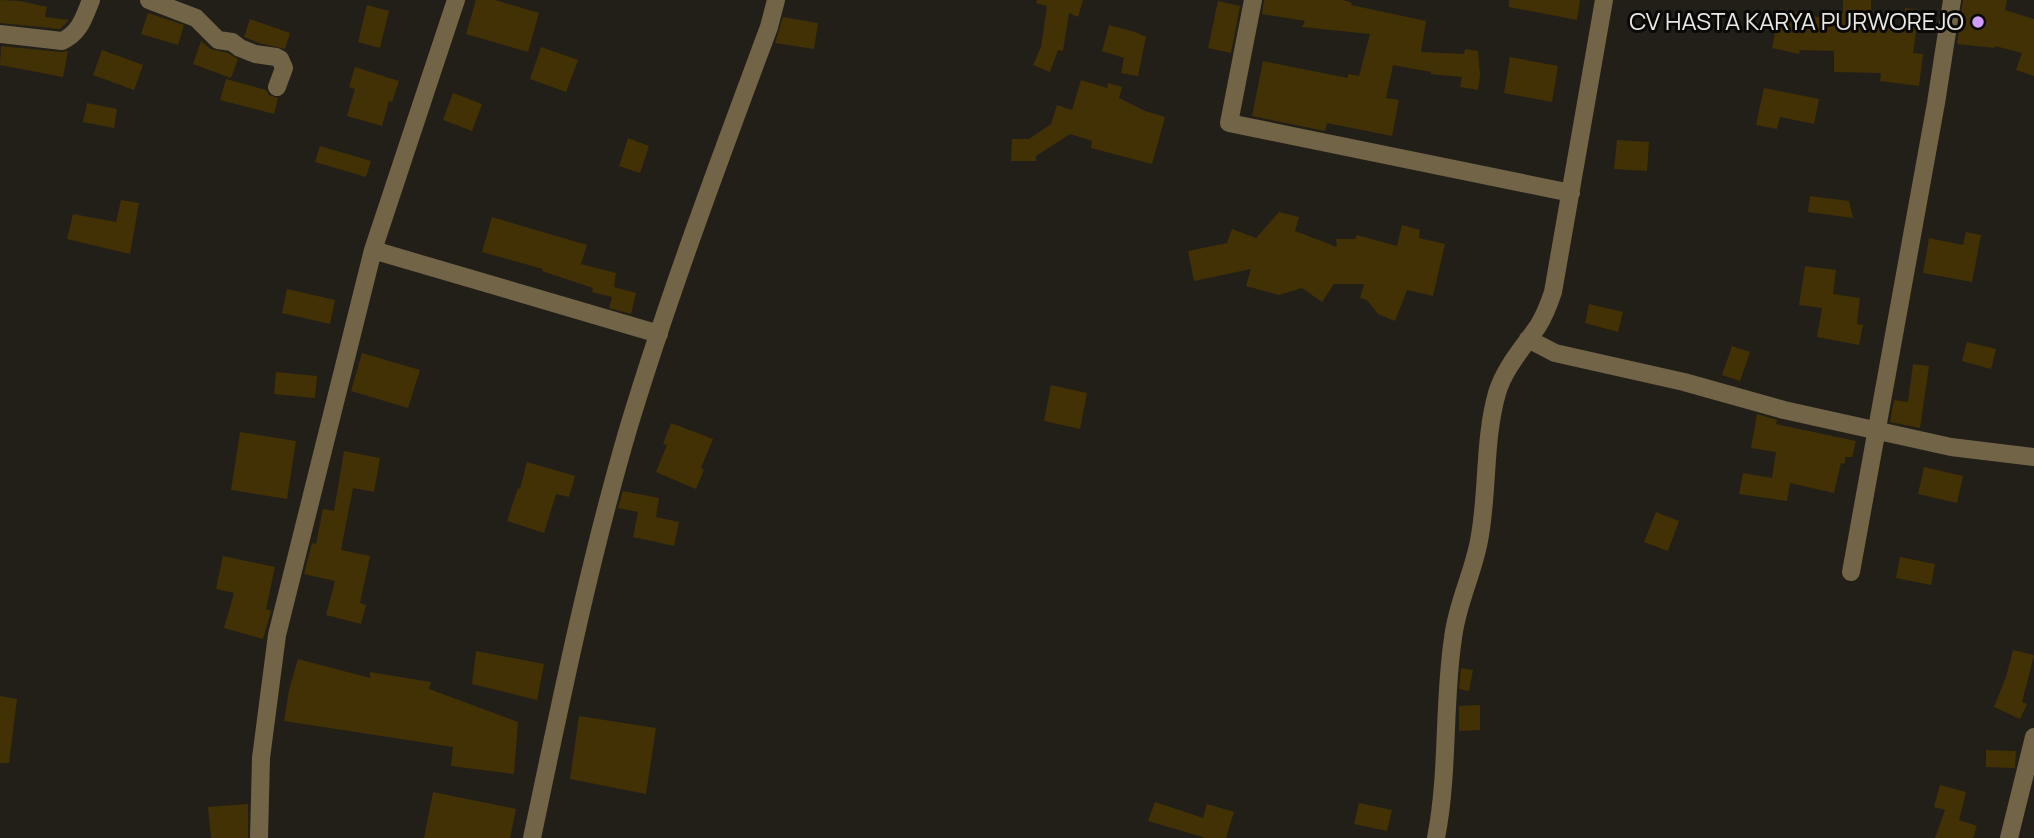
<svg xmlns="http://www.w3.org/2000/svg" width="2034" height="838" viewBox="0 0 2034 838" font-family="Manrope,sans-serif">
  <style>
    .building { fill: #423104 }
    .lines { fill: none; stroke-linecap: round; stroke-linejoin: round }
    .street { stroke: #726446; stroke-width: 18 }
    .poi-dot { fill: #d09dff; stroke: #0a0907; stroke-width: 2.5 }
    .labels { text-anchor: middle; stroke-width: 6; stroke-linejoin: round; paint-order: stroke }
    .poi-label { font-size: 24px; fill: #eae8e4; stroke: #0a0907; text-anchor: end }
  </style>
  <rect width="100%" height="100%" fill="#221f19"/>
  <path class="building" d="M0,0L20,1L47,7L45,17L69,20L60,29L0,23Z
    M476,0H495L539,13L528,52L466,34Z
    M1037,0H1083L1078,17L1069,13L1063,51L1058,50L1050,72L1033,65L1041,47L1047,6L1036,3Z
    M1264,0H1343L1352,3L1351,5L1426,21L1421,52L1464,54L1465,49L1478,51L1480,75L1478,90L1460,87L1462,77L1430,74L1431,72L1393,65L1386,98L1399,100L1392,136L1327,123L1325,131L1252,116L1263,61L1348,78V74L1359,76L1370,34L1302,27L1305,21L1262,14Z
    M1509,0H1580L1577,20L1509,7Z
    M1843,0H1871V26L1902,30L1905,8L1919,10L1913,53L1923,54L1919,86L1880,81L1881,73L1834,72V51L1800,50L1799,54L1772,48L1780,9L1822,18V13H1843Z
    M1963,0H2007L2005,10L2034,19V76L2016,70L2022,53L1995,46V48L1957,44Z
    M1218,1L1240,6L1231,53L1208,48Z
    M367,5L389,11L380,48L358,42Z
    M148,13L184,25L178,45L141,34Z
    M783,17L818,23L814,49L775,43Z
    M250,19L290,33L285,49L259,43L244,37Z
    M1109,25L1135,32L1146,37L1138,76L1121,73L1124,58L1102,51Z
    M201,41L211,49L228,53L238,59L231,78L193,64Z
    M1,46L61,52L68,51L63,77L0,65Z
    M541,47L578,60L566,92L530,79Z
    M102,50L143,65L134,90L93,75Z
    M1510,57L1558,66L1552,102L1504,93Z
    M355,67L399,81L392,102L389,101L382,126L347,116L355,89L349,87Z
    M226,79L266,90L269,95L278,98L274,114L220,100Z
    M1081,80L1107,88L1108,83L1122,87L1119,98L1145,111L1165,117L1152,164L1091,148L1092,141L1070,134L1036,156V161H1011L1012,139H1029L1051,124L1057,105L1072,110Z
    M1764,88L1819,99L1814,124L1780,117L1777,129L1756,125Z
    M453,93L482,104L472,131L443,120Z
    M87,103L117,109L114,128L83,122Z
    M628,138L649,146L640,173L619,166Z
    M1617,140L1649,142L1647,171L1614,169Z
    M320,146L371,161L366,177L315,162Z
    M1810,196L1849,201L1853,218L1808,212Z
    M121,200L139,203L130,254L67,239L73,214L116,222Z
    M1279,212L1299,217L1295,231L1337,247L1336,239H1355L1357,235L1397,246L1402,225L1420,230L1419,238L1445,244L1433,296L1407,290L1395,321L1378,314L1367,300L1360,298L1364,284H1334L1322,302L1302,288L1279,295L1246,286L1251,269L1194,281L1188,251L1227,243L1232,229L1256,238Z
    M492,217L587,245L581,264L616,273L614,287L636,293L631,314L609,308L612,297L592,292L593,288L542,271L543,269L482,252Z
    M1966,232L1981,235L1972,282L1923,273L1929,238L1963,245Z
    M1805,266L1836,270L1833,294L1860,298L1857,324L1863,325L1859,345L1817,337L1822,308L1799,305Z
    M287,289L335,300L330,324L282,313Z
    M1589,304L1623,312L1618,332L1585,323Z
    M1967,342L1996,349L1991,369L1962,361Z
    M1732,346L1750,352L1740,381L1722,375Z
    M362,353L420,370L408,408L351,391Z
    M1913,364L1929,366L1920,428L1890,422L1894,400L1908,402Z
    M276,372L317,376L315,398L274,394Z
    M1051,385L1087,393L1080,429L1044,421Z
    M1757,414L1777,420L1776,424L1856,441L1852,457H1845V464L1841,463L1834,493L1790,483L1787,501L1739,494L1743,473L1772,478L1776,452L1751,448Z
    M671,423L713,439L701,468L704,470L696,489L656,472L667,445L663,444Z
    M240,432L296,441L287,499L231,490Z
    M344,451L380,458L374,492L353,488L341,550L370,556L360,603L366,605L361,624L326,615L335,581L304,574L312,543L316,544L323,509L334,511Z
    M527,462L575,476L569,497L556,494L544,533L507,521L518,488L520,489Z
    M1924,467L1963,476L1957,503L1918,494Z
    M623,491L659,498L656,517L679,522L674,546L633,537L638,512L618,508Z
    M1656,512L1679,521L1668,551L1644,542Z
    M223,556L275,567L266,609L271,611L263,639L224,628L234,593L216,589Z
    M1900,557L1935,564L1931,585L1896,578Z
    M2013,650L2034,655L2022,702L2027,704L2020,719L1994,707L2006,677Z
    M476,651L544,664L537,700L472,684Z
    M298,659L370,678V672L431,682L429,689L518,722L514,774L451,766L453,747L284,721L289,690Z
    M1461,668L1473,670L1469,691L1459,689Z
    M0,696L17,699L9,763H0Z
    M1480,705V730L1459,731V706Z
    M579,716L656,728L646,794L570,779Z
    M1986,750L2016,751L2015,768L1986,767Z
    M1940,785L1966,792L1959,820L1977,826L1973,838H1935L1945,810L1934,807Z
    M433,792L516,809L510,838H424Z
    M1155,802L1203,818L1207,804L1234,812L1226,838H1206L1148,821Z
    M1359,803L1392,810L1387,831L1354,824Z
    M248,804V838H211L208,807Z"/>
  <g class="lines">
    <path class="street" d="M149,0L196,18L218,40L232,42L240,48L255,54L276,57L280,59L284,68L277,87
      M1253,0L1229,123L1571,193
      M0,34L62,41C80,33 84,17 91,0
      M373,250L659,334
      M1528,339L1555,353L1684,382L1784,410L1951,447L2034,457
      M1851,572L1936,103L1952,0
      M259,838L261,758L277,635L373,250L456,0
      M532,838C561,700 589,562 629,426C670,291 720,159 769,27L776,0
      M1436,838C1449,771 1443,704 1453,638C1457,602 1475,570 1480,535C1488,489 1484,439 1497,393C1505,367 1523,348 1538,326C1545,315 1549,304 1553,292L1604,0
      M2009,838L2034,737"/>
  </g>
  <circle class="poi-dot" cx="1978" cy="22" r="7"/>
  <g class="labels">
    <g class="poi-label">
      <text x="1964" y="30">CV HASTA KARYA PURWOREJO</text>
    </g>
  </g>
</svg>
